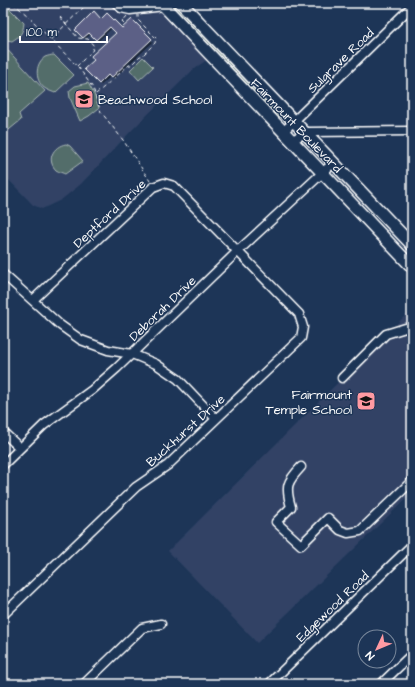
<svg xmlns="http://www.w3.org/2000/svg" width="415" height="687" viewBox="0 0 415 687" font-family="'Architects Daughter',sans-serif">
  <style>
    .built { fill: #304265 }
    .green { fill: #536d6b; stroke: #a9b6b5 }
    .shadow { fill: #0007 }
    .building { fill: #5b6086; stroke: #fff }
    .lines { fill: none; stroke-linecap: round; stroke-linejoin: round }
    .minor-casing { stroke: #fff; stroke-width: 11 }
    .major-casing { stroke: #fff; stroke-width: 14 }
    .path { stroke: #fff; stroke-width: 1; stroke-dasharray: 4 3; stroke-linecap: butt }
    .minor { stroke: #1d3557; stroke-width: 8 }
    .major { stroke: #1d3557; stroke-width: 11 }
    .labels { text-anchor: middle; stroke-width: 3; stroke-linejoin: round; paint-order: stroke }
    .street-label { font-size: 13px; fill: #fff; stroke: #1d3557 }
    .poi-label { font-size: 13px; fill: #fff; stroke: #1d3557; text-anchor: start }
  </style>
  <rect width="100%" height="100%" fill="#1d3557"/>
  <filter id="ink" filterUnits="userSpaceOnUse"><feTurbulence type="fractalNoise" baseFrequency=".025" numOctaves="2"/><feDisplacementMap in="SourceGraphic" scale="8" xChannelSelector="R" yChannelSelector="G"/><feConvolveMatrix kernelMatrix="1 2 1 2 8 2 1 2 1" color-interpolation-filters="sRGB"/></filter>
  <g filter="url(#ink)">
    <path class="built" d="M3,3H154L207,60L195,68L133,129L81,184L61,200L42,209L33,205L3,174Z
      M412,309V493L257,643L168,551Z"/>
    <path class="green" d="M165,3H177L282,115L278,119Z
      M9,8L24,23C23,33 20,36 12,41L3,39V15Z
      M3,45L45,91L19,114L21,120L4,134Z
      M54,55L74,75L55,93C53,92 49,91 46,89C35,83 34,64 45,57C48,56 51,55 54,55Z
      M143,57L153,67L139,80L130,70Z
      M88,83L94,94L99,108L89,116L80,121L70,98L69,91L75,86Z
      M66,144L70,146L83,161L65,174C63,173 59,172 56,170C46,160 53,146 66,144Z"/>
    <path class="shadow" d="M101,20L122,30L132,20L153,42L113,79L111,76L101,85L86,69L118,34L112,28L98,41L91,34L85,39L76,30Z"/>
    <path class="building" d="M94,11L101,19L107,13L122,28L132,19L152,39L111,78L108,75L99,84L84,69L94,60L91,56L116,33L110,27L96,40L89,33L83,38L75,30Z"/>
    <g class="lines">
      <g class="minor-casing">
        <path id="minor" d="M116,3L121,8L130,10L164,6
          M284,131L412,6
          M292,140L308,132L412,131
          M3,274L60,325L81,340L108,350L132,354L156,364L178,379L216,419
          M342,378L386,334L412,326
          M3,432L20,448
          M3,465L44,425L92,390L117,368L238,251L333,163
          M301,467C287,482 285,486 291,507L276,522L301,545L328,518L340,530L348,533L360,531L412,481
          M3,615L136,487L168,465L301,338L303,327L299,314L174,186L164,183L153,187L33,300
          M84,684L142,628L161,624
          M269,684L412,545
          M381,684L412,654"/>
      </g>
      <g class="major-casing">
        <path id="major" d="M161,3L412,267
          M181,3L412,245"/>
      </g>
      <path class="path" d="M13,3L28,16L79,68L93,88L101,112L123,140L150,181
        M88,3L93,8
        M60,17L78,38L88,39L94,46L92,51L77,66
        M124,24L122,22L127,16
        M51,39L88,3
        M96,94L129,65H131L140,56H142L155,43L156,38L138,20V15"/>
      <use href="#minor" class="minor"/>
      <use href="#major" class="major"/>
    </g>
  </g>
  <defs>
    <g id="school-square" transform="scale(1)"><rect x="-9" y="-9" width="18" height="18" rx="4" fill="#ff9aa2" stroke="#1d3557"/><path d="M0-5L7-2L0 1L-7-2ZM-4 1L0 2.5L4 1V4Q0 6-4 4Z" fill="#111"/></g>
  </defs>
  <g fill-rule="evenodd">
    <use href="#school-square" x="84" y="99"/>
    <use href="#school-square" x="366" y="401"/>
  </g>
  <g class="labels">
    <g class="street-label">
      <text transform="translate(340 60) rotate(-44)" y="5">Sulgrave Road</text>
      <text transform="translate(297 125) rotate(46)" y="5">Fairmount Boulevard</text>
      <text transform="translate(109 213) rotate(-43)" y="5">Deptford Drive</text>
      <text transform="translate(162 308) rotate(-44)" y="5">Deborah Drive</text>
      <text transform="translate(185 430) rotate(-42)" y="5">Buckhurst Drive</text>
      <text transform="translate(332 606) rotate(-44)" y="5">Edgewood Road</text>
    </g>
    <g class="poi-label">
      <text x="98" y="104">Beachwood School</text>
      <text x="352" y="399" text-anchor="end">Fairmount<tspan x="352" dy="15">Temple School</tspan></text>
    </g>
  </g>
  <rect width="415" height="687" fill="none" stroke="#1d3557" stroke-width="16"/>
  <rect x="8" y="8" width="399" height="671" fill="none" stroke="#fff" stroke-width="1.5" filter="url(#ink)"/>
  <g transform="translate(377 649) rotate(226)"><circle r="19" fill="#1d3557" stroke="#77869a"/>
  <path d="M0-3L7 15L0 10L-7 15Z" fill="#ff9aa2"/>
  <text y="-6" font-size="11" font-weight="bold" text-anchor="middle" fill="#ffffff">N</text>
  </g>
  <path d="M20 36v6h87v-6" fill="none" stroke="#ffffff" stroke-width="2"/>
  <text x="26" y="36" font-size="12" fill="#ffffff" stroke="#1d3557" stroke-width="3" paint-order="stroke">100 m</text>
</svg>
